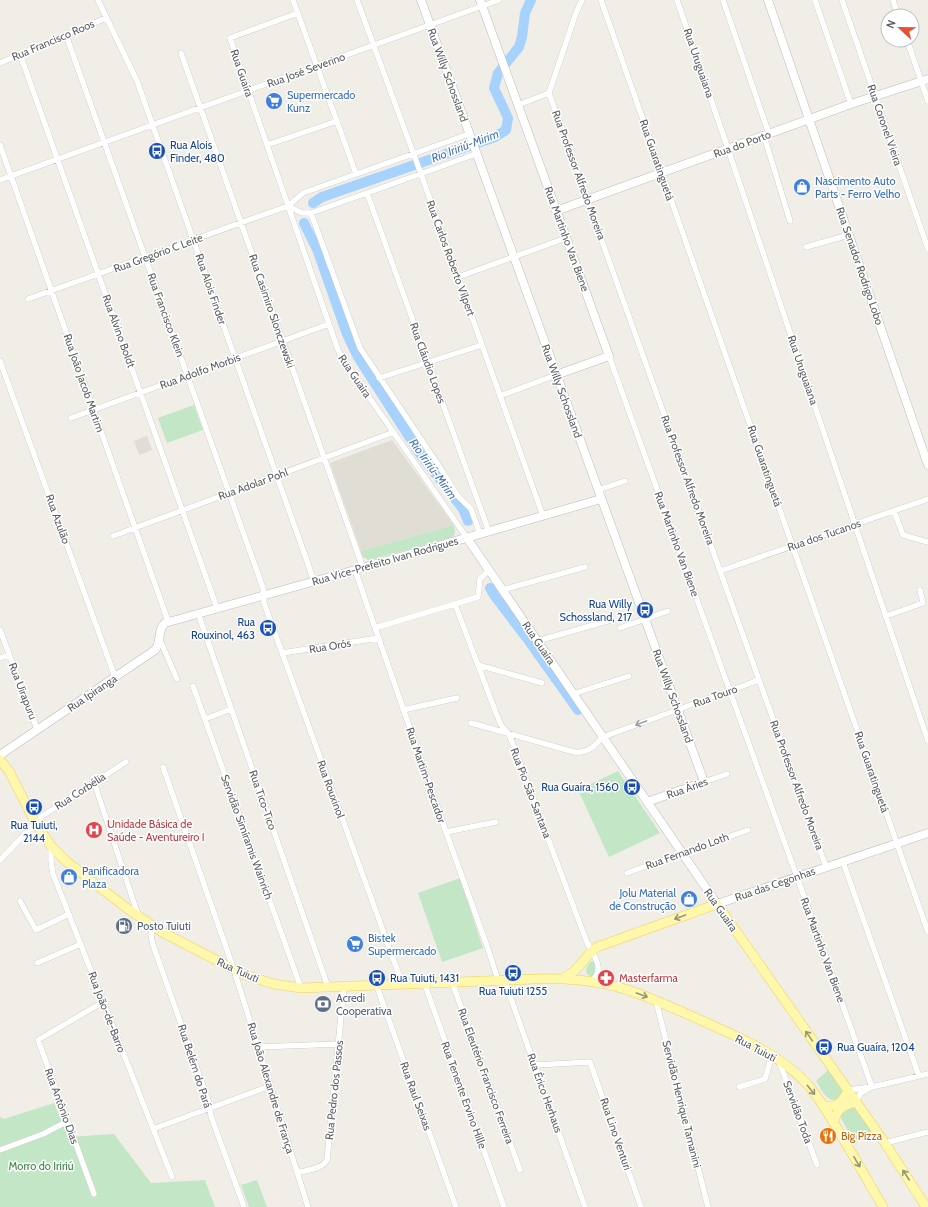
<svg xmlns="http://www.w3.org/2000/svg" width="928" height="1207" viewBox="0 0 928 1207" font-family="Cabin,sans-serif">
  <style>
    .education { fill: #e0ddd4 }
    .green { fill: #c3e7c6 }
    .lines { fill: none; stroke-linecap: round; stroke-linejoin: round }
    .river { stroke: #a7d2fe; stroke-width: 10 }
    .street-casing { stroke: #b8bbbf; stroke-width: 6 }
    .secondary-casing { stroke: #b9bcc1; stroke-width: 9 }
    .primary-casing { stroke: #f0d25e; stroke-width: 10 }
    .street { stroke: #fff; stroke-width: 5.5 }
    .secondary { stroke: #fff; stroke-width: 8 }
    .primary { stroke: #fef7ac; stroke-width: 9 }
    .oneway { stroke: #9ea0a3 }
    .oneway2 { stroke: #95967e }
    .labels { text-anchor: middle; stroke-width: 3; stroke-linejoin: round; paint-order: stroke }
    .street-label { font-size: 11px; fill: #5d6166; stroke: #fff }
    .shop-label { font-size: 11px; fill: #366cbe; stroke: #fff; text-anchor: start }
    .transit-label { font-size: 11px; fill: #164399; stroke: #fff; text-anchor: start }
    .health-label { font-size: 11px; fill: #be3a42; stroke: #fff; text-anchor: start }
    .service-label { font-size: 11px; fill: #4e5e75; stroke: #fff; text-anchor: start }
    .food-label { font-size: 11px; fill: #c56008; stroke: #fff; text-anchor: start }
    .park-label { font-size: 11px; fill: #368540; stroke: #fff }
    .water-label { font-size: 12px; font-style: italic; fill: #4576ba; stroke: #fff }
  </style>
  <rect width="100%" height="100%" fill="#f0eee6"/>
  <path class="education" d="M147,436L152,450L139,455L134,441Z
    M392,440L454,525L361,551L330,463Z"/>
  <path class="green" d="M194,405L203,430L167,443L158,418Z
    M454,525L455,532L453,537L370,560C365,559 361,556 361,551Z
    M618,771L660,833L609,857L578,790Z
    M460,878L483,948L442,962L418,893Z
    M594,960L596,971L593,976H590L587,974C585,968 588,963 594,960Z
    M828,1070L843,1090V1094L839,1100C826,1102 822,1090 816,1081Z
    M54,1103L69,1137L114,1134L151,1183L205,1180L215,1207H0V1117L4,1119Z
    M851,1107H854L873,1130L855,1144L841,1118L843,1111Z
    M257,1180L267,1207H249L241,1185Z"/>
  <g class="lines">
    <path class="river" d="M313,203L322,197L495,137L506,130L508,118L494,88L498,73L519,47L522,37L525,13L531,0
      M304,223L317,249L347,334L358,357L421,455L463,509L468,521
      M490,588L494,595L529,641L578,710"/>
    <g class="street-casing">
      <path id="street" d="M98,0L137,81L314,581
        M293,0L356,174
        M357,0L421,174L543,516
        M601,0L928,932
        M677,0L728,149L928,741
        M723,0L769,134
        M815,0L851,104
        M842,0L928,249
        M893,0L898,16
        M298,13L230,38L338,350L346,364L467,538
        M66,35L263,588L264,603L402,983
        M907,40L928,101
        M181,53L363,568
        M20,54L217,608
        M0,63L106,18
        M549,93L826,867
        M518,105L549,93L576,13L582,0
        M764,136L790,221
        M0,145L168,621
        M267,145L337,121
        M0,180L499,0
        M367,193L489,532
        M288,206L302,213H311L476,154
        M311,213L360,348L443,472L457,495L471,509L480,534
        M806,247L849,235
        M458,277L566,238
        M28,299L288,206L303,193L469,134
        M609,356L797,877L872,1087
        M0,361L115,677
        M379,378L482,345
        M500,396L556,375
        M71,418L329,324
        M598,490L625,481
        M894,511L903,535L928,542
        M113,536L394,432
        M355,570L446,832L487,946L498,980
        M720,571L928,499
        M502,590L585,567
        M455,604L496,713L501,725L509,734L586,940C592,953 607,970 591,981
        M198,613L328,987
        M886,616L923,603L920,590
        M375,628L478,597L480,579L489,570
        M620,628L668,611
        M0,630L37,729
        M160,640L177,679
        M537,641L611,620
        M282,653L378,638
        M0,658L9,655
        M478,665L542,683
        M193,686L301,988
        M573,694L629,676
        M403,710L457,698
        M205,719L231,709
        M471,723L574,752C588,754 594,746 603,737L759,680
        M163,767L234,970L308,1207
        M94,782L138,915
        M704,782L727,774
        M446,832L496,822
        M51,846V861L53,874L172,1177
        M0,860L42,816L126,762
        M843,862L919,1076
        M627,873L748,830
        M20,901L36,930L69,914
        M152,925L151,936L153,945L208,1100L211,1116L244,1207
        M37,963L81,944
        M504,979L585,1207
        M424,982L504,1207
        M452,982L520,1170
        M376,984L456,1207
        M656,1001L708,1207
        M258,1047L339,1044
        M779,1061L817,1165
        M535,1065L590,1062L641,1207
        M739,1087L765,1079L772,1055
        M848,1090L872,1087L928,1074
        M856,1102L860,1094L868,1089
        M153,1129L270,1086
        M885,1143L928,1132
        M0,1150L43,1134L68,1121
        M297,1173C307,1170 322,1169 327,1160L344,986
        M94,1194L38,1040L103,1002"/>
    </g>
    <g class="secondary-casing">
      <path id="secondary" d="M421,0L704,782L647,802
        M480,0L609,356L556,375
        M768,0L928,465
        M556,211L851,104L928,79
        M467,538L717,904L928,833
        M0,755L155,650C162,641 157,630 165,623L355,570L601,499"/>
    </g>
    <g class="primary-casing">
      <path id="primary" d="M0,760L9,771L35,822L51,846L67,862L128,909L162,932L245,975L274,984L301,988L534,979C558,978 581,979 606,984C637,991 666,1005 696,1018C737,1037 777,1051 809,1086C823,1103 834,1123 845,1142C858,1163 870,1185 883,1207
        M563,978C580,971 583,957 597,947L717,904L885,1143L926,1207
        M823,1105C836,1109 843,1102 848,1090
        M834,1122C836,1109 844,1105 856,1102"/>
    </g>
    <use href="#street" class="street"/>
    <use href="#secondary" class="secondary"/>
    <use href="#primary" class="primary"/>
  </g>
  <defs><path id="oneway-shaft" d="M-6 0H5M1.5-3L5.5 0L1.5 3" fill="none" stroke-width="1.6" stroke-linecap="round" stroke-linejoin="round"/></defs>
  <use class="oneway" href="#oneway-shaft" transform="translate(641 723) rotate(160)"/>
  <g class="oneway2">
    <use href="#oneway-shaft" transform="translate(680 917) rotate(160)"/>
    <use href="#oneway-shaft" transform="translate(642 995) rotate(20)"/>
    <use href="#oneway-shaft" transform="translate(809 1036) rotate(-125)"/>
    <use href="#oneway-shaft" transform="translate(811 1090) rotate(51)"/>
    <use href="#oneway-shaft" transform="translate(857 1162) rotate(60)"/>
    <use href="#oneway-shaft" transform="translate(906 1175) rotate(-123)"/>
  </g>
  <defs>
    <g id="supermarket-disc" transform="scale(0.9)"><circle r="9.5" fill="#3f7fe0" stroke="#fff"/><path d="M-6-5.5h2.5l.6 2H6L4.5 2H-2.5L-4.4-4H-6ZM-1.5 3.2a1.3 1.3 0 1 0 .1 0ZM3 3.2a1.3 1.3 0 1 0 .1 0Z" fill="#fff"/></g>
    <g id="bus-disc" transform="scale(0.9)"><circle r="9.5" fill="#1a4fb4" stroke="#fff"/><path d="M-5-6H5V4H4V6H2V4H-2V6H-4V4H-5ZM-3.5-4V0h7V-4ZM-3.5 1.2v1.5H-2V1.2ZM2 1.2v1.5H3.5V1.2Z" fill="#fff"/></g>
    <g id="shop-disc" transform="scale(0.9)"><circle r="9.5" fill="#3f7fe0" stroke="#fff"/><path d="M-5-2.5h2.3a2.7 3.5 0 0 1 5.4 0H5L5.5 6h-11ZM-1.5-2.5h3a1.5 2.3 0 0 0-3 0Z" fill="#fff"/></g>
    <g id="hospital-disc" transform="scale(0.9)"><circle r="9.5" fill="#e0444e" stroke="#fff"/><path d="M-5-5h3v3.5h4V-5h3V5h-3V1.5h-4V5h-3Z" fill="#fff"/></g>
    <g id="fuel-disc" transform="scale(0.9)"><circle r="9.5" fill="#5c6f8a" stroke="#fff"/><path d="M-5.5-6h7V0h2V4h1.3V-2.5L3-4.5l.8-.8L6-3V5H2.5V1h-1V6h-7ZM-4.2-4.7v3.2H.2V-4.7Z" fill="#fff"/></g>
    <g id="pharmacy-disc" transform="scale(0.9)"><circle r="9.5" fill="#e0444e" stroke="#fff"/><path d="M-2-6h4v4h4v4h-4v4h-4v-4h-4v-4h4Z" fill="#fff"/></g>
    <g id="bank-disc" transform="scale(0.9)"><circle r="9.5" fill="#5c6f8a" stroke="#fff"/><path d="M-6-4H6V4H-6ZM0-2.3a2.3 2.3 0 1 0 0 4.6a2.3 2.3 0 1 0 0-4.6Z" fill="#fff"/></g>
    <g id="restaurant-disc" transform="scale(0.9)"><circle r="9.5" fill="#e8710a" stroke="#fff"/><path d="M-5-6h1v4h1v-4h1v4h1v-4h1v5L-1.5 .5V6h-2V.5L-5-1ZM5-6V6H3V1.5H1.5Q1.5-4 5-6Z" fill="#fff"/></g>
  </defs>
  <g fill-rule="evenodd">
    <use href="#supermarket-disc" x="274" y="101"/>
    <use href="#bus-disc" x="157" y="151"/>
    <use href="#shop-disc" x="802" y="187"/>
    <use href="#bus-disc" x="645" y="610"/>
    <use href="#bus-disc" x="268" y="628"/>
    <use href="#bus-disc" x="632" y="787"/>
    <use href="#bus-disc" x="34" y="807"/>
    <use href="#hospital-disc" x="94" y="830"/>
    <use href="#shop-disc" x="69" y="877"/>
    <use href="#shop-disc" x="689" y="899"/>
    <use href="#fuel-disc" x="124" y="926"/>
    <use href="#supermarket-disc" x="355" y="944"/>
    <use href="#bus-disc" x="513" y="973"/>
    <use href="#bus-disc" x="377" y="978"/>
    <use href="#pharmacy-disc" x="606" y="978"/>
    <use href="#bank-disc" x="323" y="1004"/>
    <use href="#bus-disc" x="824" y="1047"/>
    <use href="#restaurant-disc" x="828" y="1136"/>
  </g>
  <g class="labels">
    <g class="street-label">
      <text transform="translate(53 40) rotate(-23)" y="4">Rua Francisco Roos</text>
      <text transform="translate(699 63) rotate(71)" y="4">Rua Uruguaiana</text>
      <text transform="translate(306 70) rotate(-20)" y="4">Rua José Severino</text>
      <text transform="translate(242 73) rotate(71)" y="4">Rua Guaíra</text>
      <text transform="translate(448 75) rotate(70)" y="4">Rua Willy Schossland</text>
      <text transform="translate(885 125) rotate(71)" y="4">Rua Coronel Vieira</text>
      <text transform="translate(742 144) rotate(-20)" y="4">Rua do Porto</text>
      <text transform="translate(657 160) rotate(71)" y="4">Rua Guaratinguetá</text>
      <text transform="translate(579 175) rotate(70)" y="4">Rua Professor Alfredo Moreira</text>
      <text transform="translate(567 239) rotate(70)" y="4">Rua Martinho Van Biene</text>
      <text transform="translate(158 253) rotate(-20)" y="4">Rua Gregório C Leite</text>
      <text transform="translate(451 258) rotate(70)" y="4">Rua Carlos Roberto Vilpert</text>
      <text transform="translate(860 266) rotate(71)" y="4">Rua Senador Rodrigo Lobo</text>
      <text transform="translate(211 289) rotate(71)" y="4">Rua Alois Finder</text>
      <text transform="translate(272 311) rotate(71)" y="4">Rua Casimiro Slonczewski</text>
      <text transform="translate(166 315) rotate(70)" y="4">Rua Francisco Klein</text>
      <text transform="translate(119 331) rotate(70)" y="4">Rua Alvino Boldt</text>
      <text transform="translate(428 363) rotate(70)" y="4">Rua Cláudio Lopes</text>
      <text transform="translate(803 370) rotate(71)" y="4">Rua Uruguaiana</text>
      <text transform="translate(200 371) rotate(-20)" y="4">Rua Adolfo Morbis</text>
      <text transform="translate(355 376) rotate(56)" y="4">Rua Guaíra</text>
      <text transform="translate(84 383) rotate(71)" y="4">Rua João Jacob Martim</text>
      <text transform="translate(562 391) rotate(70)" y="4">Rua Willy Schossland</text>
      <text transform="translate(765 466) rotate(71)" y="4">Rua Guaratinguetá</text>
      <text transform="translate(688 480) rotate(70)" y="4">Rua Professor Alfredo Moreira</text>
      <text transform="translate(253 484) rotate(-20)" y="4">Rua Adolar Pohl</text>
      <text transform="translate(58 519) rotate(70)" y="4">Rua Azulão</text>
      <text transform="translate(824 535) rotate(-19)" y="4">Rua dos Tucanos</text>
      <text transform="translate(677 544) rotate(70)" y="4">Rua Martinho Van Biene</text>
      <text transform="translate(385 561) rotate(-16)" y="4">Rua Vice-Prefeito Ivan Rodrigues</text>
      <text transform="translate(539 643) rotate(56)" y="4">Rua Guaíra</text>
      <text transform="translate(330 646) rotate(-9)" y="4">Rua Orós</text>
      <text transform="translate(23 691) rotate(69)" y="4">Rua Uirapuru</text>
      <text transform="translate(92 693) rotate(-34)" y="4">Rua Ipiranga</text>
      <text transform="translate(673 696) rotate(70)" y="4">Rua Willy Schossland</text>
      <text transform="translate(715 696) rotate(-20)" y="4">Rua Touro</text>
      <text transform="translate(872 772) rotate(71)" y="4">Rua Guaratinguetá</text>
      <text transform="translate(426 775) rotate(71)" y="4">Rua Martim-Pescador</text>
      <text transform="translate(797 785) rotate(70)" y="4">Rua Professor Alfredo Moreira</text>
      <text transform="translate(687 788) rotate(-20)" y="4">Rua Áries</text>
      <text transform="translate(331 789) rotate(70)" y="4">Rua Rouxinol</text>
      <text transform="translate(80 791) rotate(-33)" y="4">Rua Corbélia</text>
      <text transform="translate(531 793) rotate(69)" y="4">Rua Pio São Santana</text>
      <text transform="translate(263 800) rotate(71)" y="4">Rua Tico-Tico</text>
      <text transform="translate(247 837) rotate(70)" y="4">Servidão Simíramis Wainrich</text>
      <text transform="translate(687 851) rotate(-20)" y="4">Rua Fernando Loth</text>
      <text transform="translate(775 884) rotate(-19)" y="4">Rua das Cegonhas</text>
      <text transform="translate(721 910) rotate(55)" y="4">Rua Guaíra</text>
      <text transform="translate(823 950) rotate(70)" y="4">Rua Martinho Van Biene</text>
      <text transform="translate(238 970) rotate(24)" y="4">Rua Tuiuti</text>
      <text transform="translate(107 1012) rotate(69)" y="4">Rua João-de-Barro</text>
      <text transform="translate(756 1048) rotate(28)" y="4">Rua Tuiuti</text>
      <text transform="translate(195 1066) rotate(72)" y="4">Rua Belém do Pará</text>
      <text transform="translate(486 1076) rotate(70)" y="4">Rua Eleutério Francisco Ferreira</text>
      <text transform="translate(271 1088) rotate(73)" y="4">Rua João Alexandre de França</text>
      <text transform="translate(334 1090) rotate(-84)" y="4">Rua Pedro dos Passos</text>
      <text transform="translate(545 1093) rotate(70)" y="4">Rua Érico Herhaus</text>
      <text transform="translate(464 1095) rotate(70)" y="4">Rua Tenente Ervino Hille</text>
      <text transform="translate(416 1096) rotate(70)" y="4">Rua Raul Seixas</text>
      <text transform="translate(682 1104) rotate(76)" y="4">Servidão Henrique Tamanini</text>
      <text transform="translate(62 1106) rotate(70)" y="4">Rua Antônio Dias</text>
      <text transform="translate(798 1112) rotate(70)" y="4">Servidão Toda</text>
      <text transform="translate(616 1134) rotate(71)" y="4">Rua Lino Venturi</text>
    </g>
    <g class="shop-label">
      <text x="287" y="99">Supermercado<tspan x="287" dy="13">Kunz</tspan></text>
      <text x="815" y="185">Nascimento Auto<tspan x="815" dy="13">Parts - Ferro Velho</tspan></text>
      <text x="82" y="875">Panificadora<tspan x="82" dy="13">Plaza</tspan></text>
      <text x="676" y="897" text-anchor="end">Jolu Material<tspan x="676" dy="13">de Construção</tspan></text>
      <text x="368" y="942">Bistek<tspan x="368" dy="13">Supermercado</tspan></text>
    </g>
    <g class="transit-label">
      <text x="170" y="149">Rua Alois<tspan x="170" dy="13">Finder, 480</tspan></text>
      <text x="632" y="608" text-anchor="end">Rua Willy<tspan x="632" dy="13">Schossland, 217</tspan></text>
      <text x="255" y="626" text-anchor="end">Rua<tspan x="255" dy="13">Rouxinol, 463</tspan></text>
      <text x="619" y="791" text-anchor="end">Rua Guaíra, 1560</text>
      <text x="34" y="829" text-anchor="middle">Rua Tuiuti,<tspan x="34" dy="13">2144</tspan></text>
      <text x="390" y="982">Rua Tuiuti, 1431</text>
      <text x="513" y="995" text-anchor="middle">Rua Tuiuti 1255</text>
      <text x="837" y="1051">Rua Guaíra, 1204</text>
    </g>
    <g class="health-label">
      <text x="107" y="828">Unidade Básica de<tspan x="107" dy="13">Saúde - Aventureiro I</tspan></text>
      <text x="619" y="982">Masterfarma</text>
    </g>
    <g class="service-label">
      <text x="137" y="930">Posto Tuiuti</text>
      <text x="336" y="1002">Acredi<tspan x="336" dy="13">Cooperativa</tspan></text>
    </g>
    <g class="food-label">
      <text x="841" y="1140">Big Pizza</text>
    </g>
    <g class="park-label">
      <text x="41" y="1170">Morro do Iririú</text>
    </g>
    <g class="water-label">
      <text transform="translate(465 146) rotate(-21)" y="4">Rio Iririú-Mirim</text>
      <text transform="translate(433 469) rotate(54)" y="4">Rio Iririú-Mirim</text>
    </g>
  </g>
  <g transform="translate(900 28) rotate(292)"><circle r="19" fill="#ffffff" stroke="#bec0c2"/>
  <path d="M0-3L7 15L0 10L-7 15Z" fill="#e84f33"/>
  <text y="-6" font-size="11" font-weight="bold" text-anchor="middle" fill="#5d6166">N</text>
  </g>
</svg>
